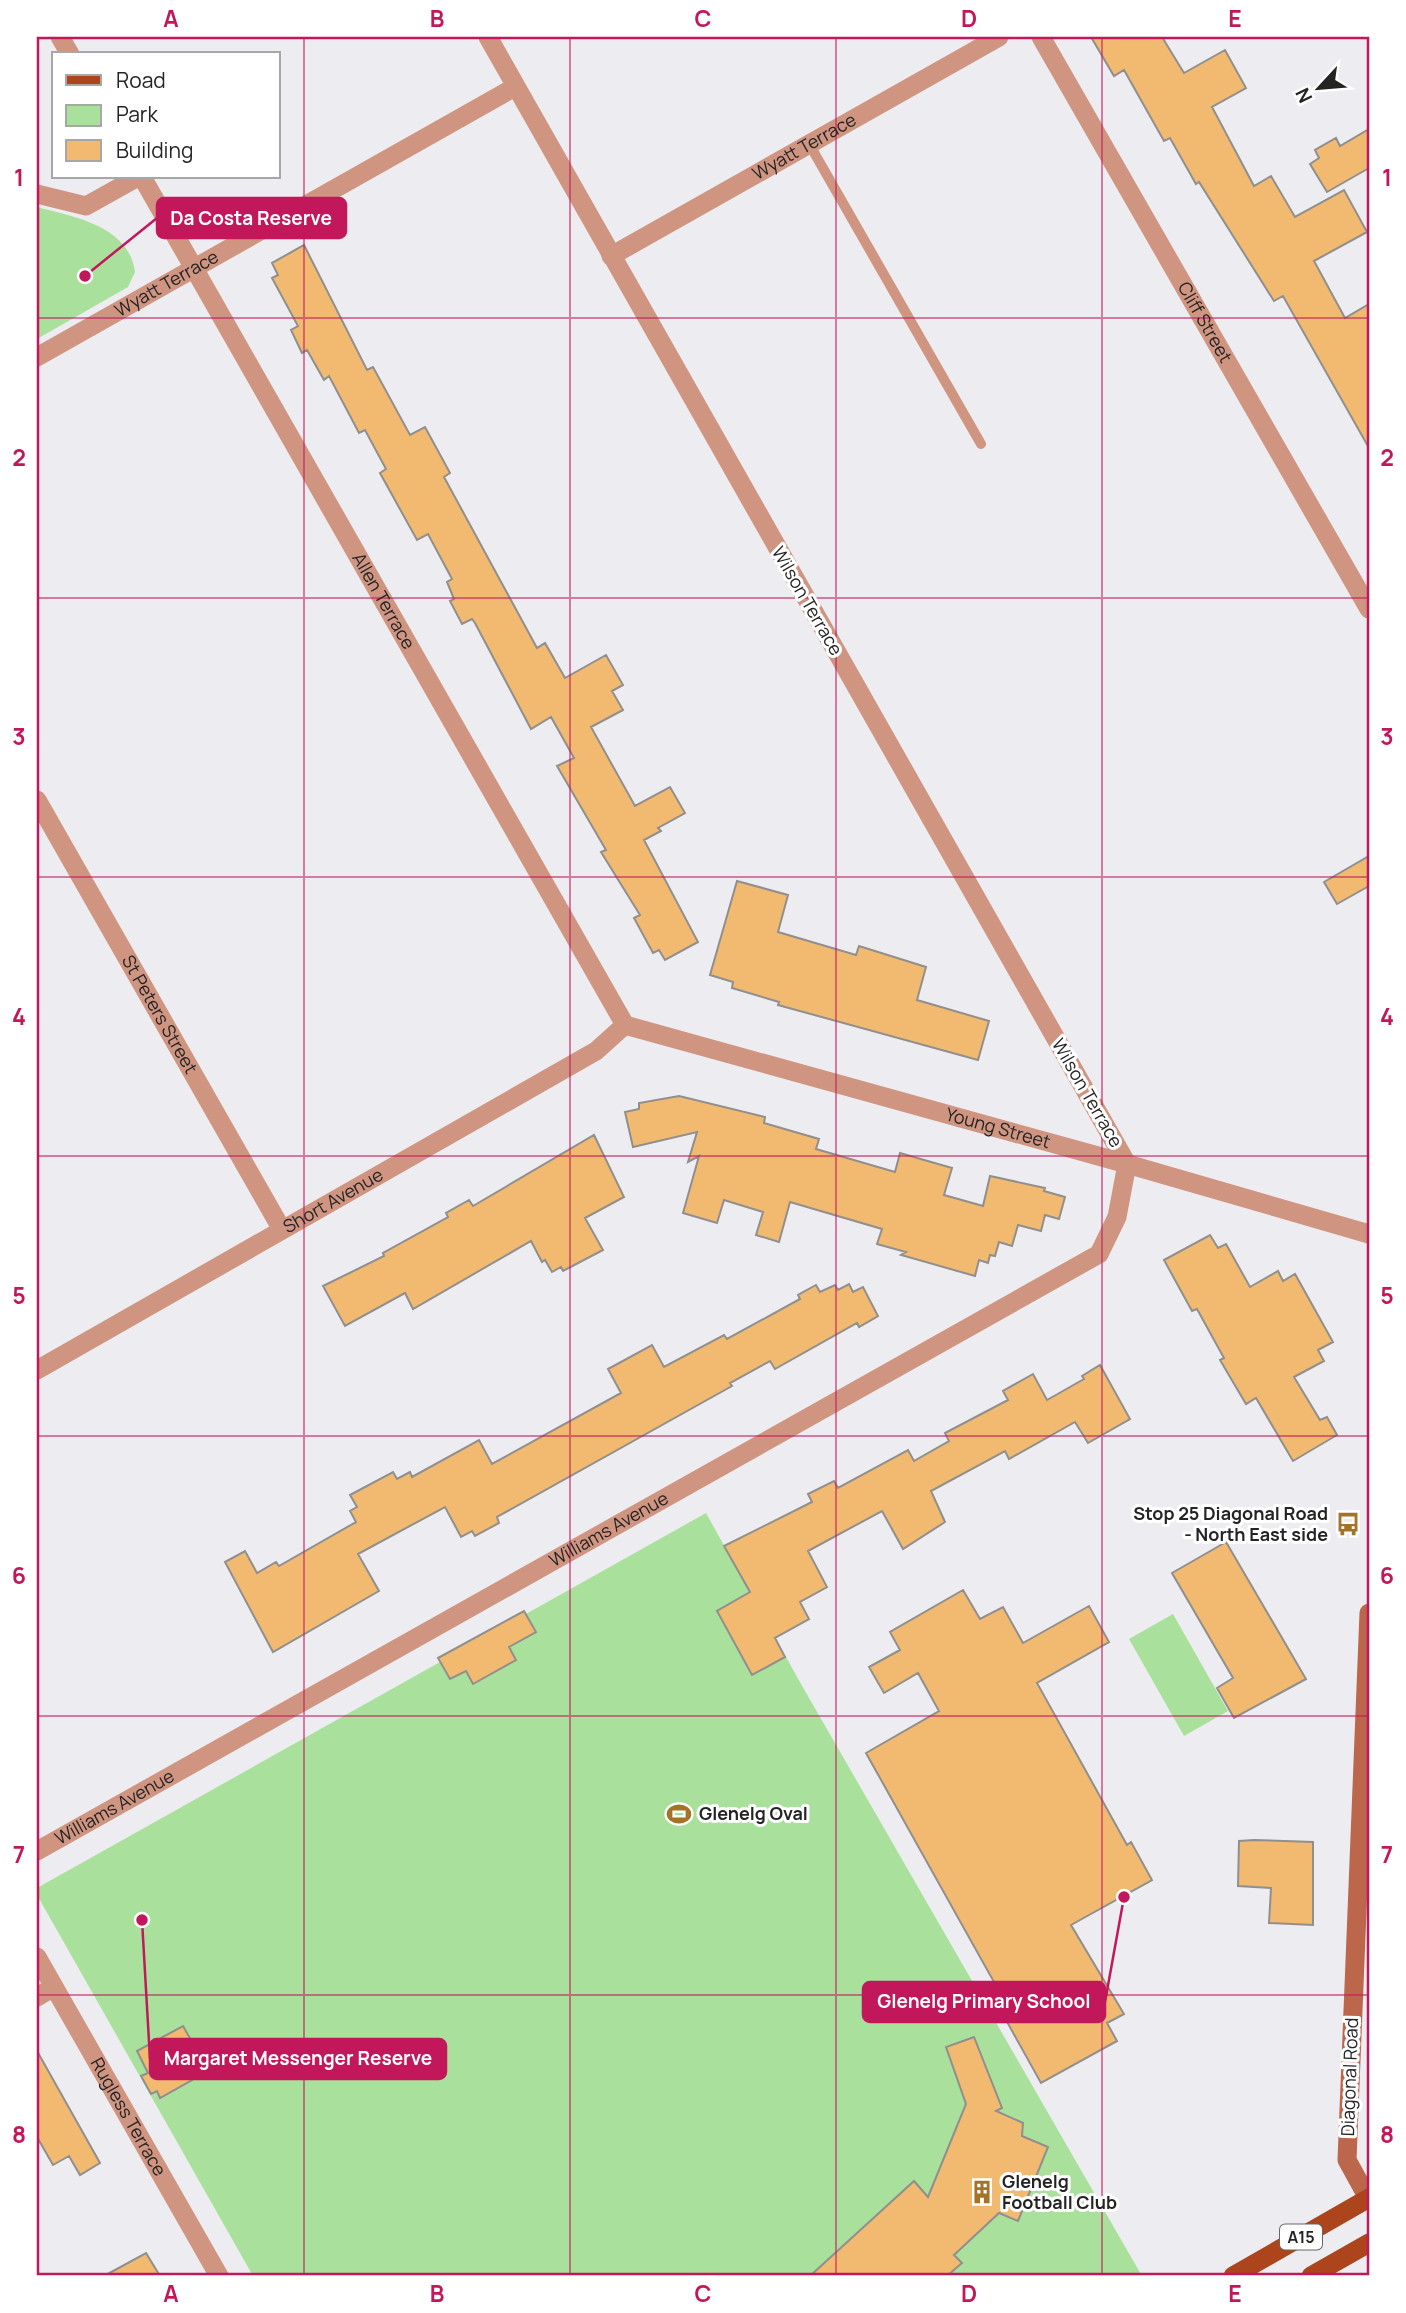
<svg xmlns="http://www.w3.org/2000/svg" width="1406" height="2313" viewBox="0 0 1406 2313" font-family="Manrope,sans-serif">
  <style>
    .green { fill: #a9e19c }
    .building { fill: #f1ba70; stroke: #918f8d; stroke-width: 2 }
    .lines { fill: none; stroke-linecap: round; stroke-linejoin: round }
    .service { stroke: #d09581; stroke-width: 10 }
    .minor { stroke: #d09581; stroke-width: 19 }
    .tertiary { stroke: #d09581; stroke-width: 19 }
    .secondary { stroke: #bc674b; stroke-width: 19 }
    .primary { stroke: #ac441c; stroke-width: 19 }
    .grid { fill: none; stroke: #c2185b; stroke-width: 2; stroke-opacity: 0.55 }
    .labels { text-anchor: middle; stroke-width: 6; stroke-linejoin: round; paint-order: stroke }
    .shield { fill: #fff; stroke: #666; stroke-width: 2 }
    .shield-label { font-size: 16px; font-weight: bold; fill: #242425 }
    .street-label { font-size: 18px; fill: #242425; stroke: #fff }
    .poi-label { font-size: 18px; font-weight: bold; fill: #242425; stroke: #fff; text-anchor: start }
    .leader { fill: none; stroke: #c2185b; stroke-width: 2.5 }
    .callout-dot { fill: #c2185b; stroke: #fff; stroke-width: 2.5 }
    .callout { fill: #c2185b; stroke: #c2185b; stroke-width: 2.5 }
    .callout-label { font-size: 19px; text-anchor: middle; font-weight: bold; fill: #fff }
    .neatline { fill: none; stroke: #c2185b; stroke-width: 2.5 }
    .grid-label { font-size: 23px; text-anchor: middle; font-weight: bold; fill: #c2185b }
  </style>
  <rect width="100%" height="100%" fill="#ededf1"/>
  <path class="green" d="M37,207C75,217 129,226 135,272L128,287L37,339Z
    M706,1513L801,1684L1142,2276H253L37,1895V1888Z
    M1173,1614L1228,1711L1184,1736L1129,1639Z"/>
  <path class="building" d="M1091,37H1162L1184,73L1225,50L1246,88L1212,107L1254,186L1271,176L1295,217L1344,190L1367,232L1314,261L1345,318L1369,304V448L1283,296L1274,301L1199,182L1196,184L1170,138L1164,141L1124,70L1114,76Z
    M1369,129V168L1327,192L1310,164L1319,158L1315,150L1336,138L1340,146Z
    M304,245L367,370L373,367L410,435L425,427L450,473L444,477L537,648L545,643L565,678L606,655L623,685L612,691L623,710L591,727L635,806L670,787L685,813L658,828L661,831L644,840L698,942L665,960L659,950L653,953L634,918L640,915L601,852L606,850L557,766L574,758L551,717L531,729L475,623L472,619L462,624L450,601L454,599L447,582L452,579L428,534L417,540L380,473L386,469L365,430L359,433L329,376L324,380L307,350L302,353L291,330L298,326L272,278L278,275L272,263Z
    M1369,856V886L1337,904L1324,882Z
    M737,881L788,895L778,932L856,955L859,946L926,967L917,1000L989,1021L978,1060L778,1005L779,1002L732,988L733,982L710,975Z
    M679,1096L765,1117L764,1123L819,1139L816,1149L895,1172L900,1153L952,1168L944,1195L983,1206L990,1176L1045,1188L1044,1191L1065,1197L1059,1219L1045,1215L1041,1231L1018,1225L1012,1246L999,1242L995,1256L990,1255L988,1263L979,1260L975,1276L901,1255L906,1252L877,1244L882,1229L790,1202L779,1242L756,1235L763,1212L724,1200L717,1223L683,1213L699,1156L688,1162L697,1132L633,1147L625,1112L639,1109V1103Z
    M594,1135L624,1197L585,1218L603,1250L563,1271L561,1267L552,1272L545,1260L542,1262L531,1241L413,1309L405,1293L345,1326L323,1286L384,1256L383,1253L448,1217L446,1213L469,1200L473,1206Z
    M1210,1235L1218,1248L1226,1244L1250,1287L1278,1271L1283,1281L1295,1274L1333,1342L1318,1350L1324,1361L1294,1377L1320,1420L1327,1417L1337,1435L1293,1461L1256,1398L1246,1404L1220,1360L1224,1358L1197,1309L1192,1311L1164,1260Z
    M849,1284L853,1292L863,1287L878,1316L859,1327L857,1323L775,1369L770,1361L730,1383L732,1386L497,1517L499,1523L475,1536L472,1531L461,1537L445,1507L358,1554L379,1591L273,1652L225,1562L245,1551L257,1573L276,1562L279,1566L356,1522L350,1511L357,1507L350,1495L393,1472L397,1479L410,1472L412,1477L479,1440L492,1464L621,1393L608,1369L652,1345L664,1367L724,1335L727,1339L800,1299L798,1295L816,1285L820,1292L835,1285L838,1290Z
    M1100,1365L1130,1419L1088,1443L1075,1422L1009,1459L1005,1451L931,1491L945,1522L903,1549L882,1511L808,1551L827,1587L800,1602L809,1619L775,1638L785,1657L752,1675L717,1611L750,1592L724,1546L812,1502L808,1494L834,1481L838,1488L908,1450L914,1461L949,1441L945,1433L1008,1400L1003,1391L1033,1374L1047,1400L1084,1379L1082,1376Z
    M1226,1542L1306,1679L1234,1718L1217,1688L1233,1678L1172,1573Z
    M963,1590L980,1619L1003,1607L1023,1643L1089,1606L1109,1642L1037,1683L1127,1845L1131,1842L1152,1880L1071,1925L1124,2014L1107,2023L1117,2041L1041,2083L1006,2020L1013,2016L866,1753L939,1711L918,1673L884,1693L869,1667L900,1650L890,1632Z
    M524,1611L536,1632L509,1647L516,1660L473,1684L466,1671L450,1679L438,1658Z
    M1254,1840L1313,1842V1925L1269,1923L1271,1888L1238,1886L1239,1841Z
    M183,2026L195,2047L186,2052L196,2070L189,2074L192,2080L160,2098L157,2091L151,2094L141,2076L148,2073L137,2051Z
    M974,2037L1002,2108L996,2111L1023,2123L1022,2136L1048,2147L1018,2221L999,2213L954,2255L962,2263L947,2276H810L914,2181L928,2197L966,2104L946,2047Z
    M37,2051L100,2163L80,2175L69,2156L53,2165L37,2137Z
    M146,2253L160,2276H104Z"/>
  <g class="lines">
    <path class="service" d="M808,142L981,444"/>
    <g class="minor">
      <path d="M60,37L70,54"/>
      <path id="s1" d="M142,177L625,1025"/>
      <path d="M37,194L86,206L138,177"/>
      <path id="s2" d="M611,256L999,37"/>
      <path id="s3" d="M37,357L515,87"/>
      <path id="s4" d="M37,800L281,1228"/>
      <path id="s5" d="M625,1025L1127,1164L1369,1234"/>
      <path id="s6" d="M37,1370L596,1051L625,1025"/>
      <path id="s7" d="M37,1851L1099,1254L1117,1217L1127,1164L488,37"/>
      <path id="s8" d="M37,1957L219,2276"/>
      <path d="M37,1997L54,1987"/>
    </g>
    <path class="tertiary" id="s9" d="M1041,37L1369,609"/>
    <path class="secondary" d="M1369,1613L1347,2160L1369,2200"/>
    <path class="primary" d="M1233,2276L1369,2198
      M1311,2276L1369,2243"/>
  </g>
  <path class="grid" d="M304,37V2276M570,37V2276M836,37V2276M1102,37V2276M37,318H1369M37,598H1369M37,877H1369M37,1156H1369M37,1436H1369M37,1716H1369M37,1995H1369"/>
  <defs>
    <g id="bus-bare" transform="scale(1.89)"><path d="M-5-6H5V4H4V6H2V4H-2V6H-4V4H-5ZM-3.5-4V0h7V-4ZM-3.5 1.2v1.5H-2V1.2ZM2 1.2v1.5H3.5V1.2Z" fill="#a47328" stroke="#fff" stroke-width="2.5" paint-order="stroke"/></g>
    <g id="stadium-bare" transform="scale(1.89)"><path d="M0-5a6.5 5 0 1 0 0 10a6.5 5 0 1 0 0-10ZM-3.5-1.8h7v3.6h-7Z" fill="#a47328" stroke="#fff" stroke-width="2.5" paint-order="stroke"/></g>
    <g id="building-bare" transform="scale(1.89)"><path d="M-4-6H4V6H1V3H-1V6H-4ZM-2.5-4.3h1.7v1.8h-1.7ZM.8-4.3h1.7v1.8H.8ZM-2.5-1h1.7V.8h-1.7ZM.8-1h1.7V.8H.8Z" fill="#a47328" stroke="#fff" stroke-width="2.5" paint-order="stroke"/></g>
  </defs>
  <g fill-rule="evenodd">
    <use href="#bus-bare" x="1348" y="1524"/>
    <use href="#stadium-bare" x="679" y="1814"/>
    <use href="#building-bare" x="982" y="2192"/>
  </g>
  <g class="labels">
    <rect class="shield" x="1280" y="2224.5" width="42" height="25" rx="5"/>
    <g class="shield-label">
      <text x="1301" y="2243">A15</text>
    </g>
    <g class="street-label">
      <text dy="6" stroke="none"><textPath href="#s2" startOffset="222">Wyatt Terrace</textPath></text>
      <text dy="6" stroke="none"><textPath href="#s3" startOffset="149">Wyatt Terrace</textPath></text>
      <text dy="6" stroke="none"><textPath href="#s9" startOffset="329">Cliff Street</textPath></text>
      <text dy="6" stroke="none"><textPath href="#s1" startOffset="488">Allen Terrace</textPath></text>
      <text transform="translate(807 601) rotate(60)" y="6">Wilson Terrace</text>
      <text dy="6" stroke="none"><textPath href="#s4" startOffset="247">St Peters Street</textPath></text>
      <text transform="translate(1087 1093) rotate(60)" y="6">Wilson Terrace</text>
      <text dy="6" stroke="none"><textPath href="#s5" startOffset="387">Young Street</textPath></text>
      <text dy="6" stroke="none"><textPath href="#s6" startOffset="341">Short Avenue</textPath></text>
      <text dy="6" stroke="none"><textPath href="#s7" startOffset="656">Williams Avenue</textPath></text>
      <text dy="6" stroke="none"><textPath href="#s7" startOffset="89">Williams Avenue</textPath></text>
      <text transform="translate(1350 2077) rotate(-88)" y="6">Diagonal Road</text>
      <text dy="6" stroke="none"><textPath href="#s8" startOffset="184">Rugless Terrace</textPath></text>
    </g>
    <g class="poi-label">
      <text x="1328" y="1520" text-anchor="end">Stop 25 Diagonal Road<tspan x="1328" dy="21">- North East side</tspan></text>
      <text x="699" y="1820">Glenelg Oval</text>
      <text x="1002" y="2188">Glenelg<tspan x="1002" dy="21">Football Club</tspan></text>
    </g>
  </g>
  <path class="leader" d="M85 276L157 218M1124 1897L1105 2002M142 1920L150 2059"/>
  <g class="callout-dot">
    <circle cx="85" cy="276" r="7"/>
    <circle cx="1124" cy="1897" r="7"/>
    <circle cx="142" cy="1920" r="7"/>
  </g>
  <g class="callout">
    <rect x="157" y="198" width="189" height="40" rx="7"/>
    <rect x="863" y="1982" width="242" height="40" rx="7"/>
    <rect x="150" y="2039" width="296" height="40" rx="7"/>
  </g>
  <g class="callout-label">
    <text x="251" y="225">Da Costa Reserve</text>
    <text x="984" y="2008">Glenelg Primary School</text>
    <text x="298" y="2065">Margaret Messenger Reserve</text>
  </g>
  <rect width="1406" height="2313" fill="none" stroke="#ffffff" stroke-width="77"/>
  <rect x="52" y="52" width="228" height="126" fill="#ffffff" stroke="#a7a7a8" stroke-width="2"/>
  <rect x="66" y="75" width="35" height="10" fill="#ac441c" stroke="#a7a7a8" stroke-width="2"/>
  <text x="116" y="88" font-size="21" fill="#242425">Road</text>
  <rect x="66" y="105" width="35" height="21" fill="#a9e19c" stroke="#a7a7a8" stroke-width="2"/>
  <text x="116" y="122" font-size="21" fill="#242425">Park</text>
  <rect x="66" y="140" width="35" height="21" fill="#f1ba70" stroke="#a7a7a8" stroke-width="2"/>
  <text x="116" y="158" font-size="21" fill="#242425">Building</text>
  <g transform="translate(1319 88) rotate(244)" stroke="#ffffff" stroke-width="5" paint-order="stroke">
  <path d="M0-5L12 26L0 18L-12 26Z" fill="#242425"/>
  <text y="-10" font-size="19" font-weight="bold" text-anchor="middle" fill="#242425">N</text>
  </g>
  <rect x="38" y="38" width="1330" height="2236" class="neatline"/>
  <g class="grid-label">
    <text x="171" y="27">A</text>
    <text x="437" y="27">B</text>
    <text x="703" y="27">C</text>
    <text x="969" y="27">D</text>
    <text x="1235" y="27">E</text>
    <text x="19" y="186">1</text>
    <text x="1387" y="186">1</text>
    <text x="19" y="466">2</text>
    <text x="1387" y="466">2</text>
    <text x="19" y="745">3</text>
    <text x="1387" y="745">3</text>
    <text x="19" y="1025">4</text>
    <text x="1387" y="1025">4</text>
    <text x="19" y="1304">5</text>
    <text x="1387" y="1304">5</text>
    <text x="19" y="1584">6</text>
    <text x="1387" y="1584">6</text>
    <text x="19" y="1863">7</text>
    <text x="1387" y="1863">7</text>
    <text x="19" y="2143">8</text>
    <text x="1387" y="2143">8</text>
    <text x="171" y="2302">A</text>
    <text x="437" y="2302">B</text>
    <text x="703" y="2302">C</text>
    <text x="969" y="2302">D</text>
    <text x="1235" y="2302">E</text>
  </g>
</svg>
